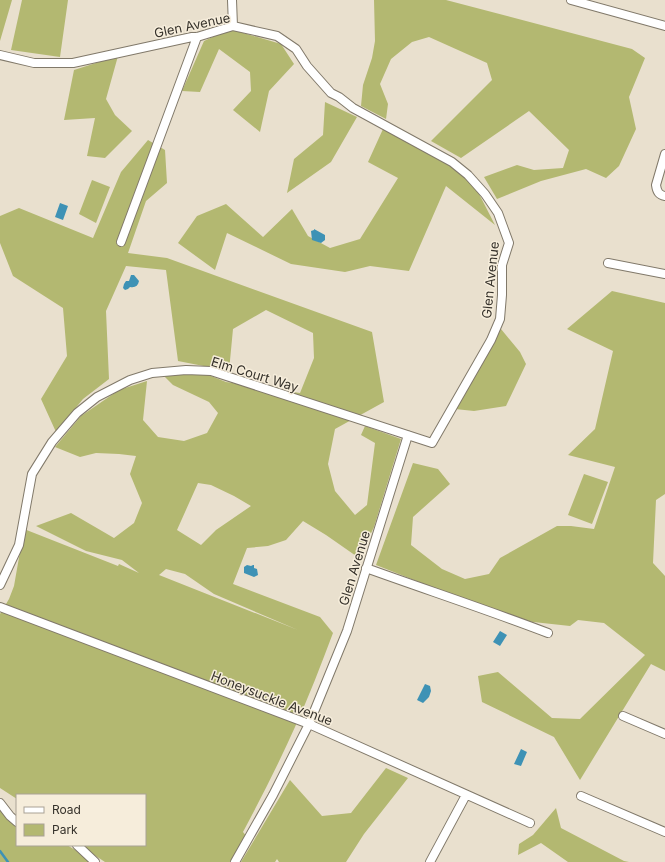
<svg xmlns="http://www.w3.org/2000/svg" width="665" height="862" viewBox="0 0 665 862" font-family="Inter,sans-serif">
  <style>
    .green { fill: #b3b871; fill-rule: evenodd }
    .water { fill: #3e92b5 }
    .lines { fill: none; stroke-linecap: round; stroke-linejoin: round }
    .stream { stroke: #3e92b5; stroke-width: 2.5 }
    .minor-casing { stroke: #81796a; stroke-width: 10 }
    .minor { stroke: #fff; stroke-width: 8 }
    .labels { text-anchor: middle; stroke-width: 3; stroke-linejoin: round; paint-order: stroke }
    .street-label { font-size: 13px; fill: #36322b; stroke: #f6eddb }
  </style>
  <rect width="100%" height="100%" fill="#e9e0ce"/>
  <path class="green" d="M0,0H12L0,41Z
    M22,0H68L60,57L11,50Z
    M374,0H446L632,49L645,58L629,97L636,129L619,166L606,178L586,169L541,181L497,199L484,177L517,165L534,170L563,168L569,150L529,111L461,158L431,141L492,80L487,63L429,37L412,42L391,59L380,84L388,104L386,119L361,106L363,85L372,58L375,41Z
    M230,29L281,44L294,64L269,91L260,132L233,110L251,91L250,72L219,49L200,92L182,91L204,41Z
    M118,56L106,99L115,115L132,131L105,158L87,156L95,118L64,120L74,70Z
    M325,102L357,117L331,162L287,193L294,159L323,135Z
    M383,129L454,166L476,188L495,225L446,186L409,271L370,266L345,272L291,264L227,233L215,270L178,243L197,216L226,204L263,237L292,209L308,236L330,248L360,239L398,178L368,162Z
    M148,140L165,150L167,183L146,201L128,253L167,258L372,332L384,402L335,429L328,464L335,491L355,515L367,505L375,443L361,435L365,426L401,439L374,527L359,558L326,535L303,521L286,540L268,546L247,548L233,584L320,617L333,633C321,665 309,696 295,727C279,763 261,798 243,832L247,837L232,862H105L79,845H145V795H17V799L0,788V614L9,599L14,586L24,529L118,566L119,564L139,573L122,560L86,551L36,526L71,513L114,538L134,523L142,503L130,474L136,456L119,454L96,453L80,457L55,447L81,416L119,390L147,381L143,420L158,437L184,441L207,433L218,413L209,402L173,385L164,376L201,372L226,382L300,393L314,358L313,333L266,310L233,329L229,371L178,361L166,270L126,266L106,311L109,379L83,399L56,432L41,399L67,356L63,308L13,276L0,243V216L19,208L93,238L121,172ZM198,483L211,485L234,496L251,506L216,530L201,545L177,530ZM166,569L185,574L214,594L298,630L159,575Z
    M92,180L110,187L96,223L79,214Z
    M612,291L665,303V494L656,500L653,563L665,576V671L651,664L580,780L554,737L482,702L478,676L498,672L552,718L580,719L645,655L604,623L578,620L570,626L515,620L376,565L413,463L438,469L450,484L413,517L411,545L442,569L465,579L489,574L500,558L557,526H571L594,529L615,467L568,455L595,429L613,351L567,329Z
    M501,329L520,352L526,364L506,406L474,411L455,409Z
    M584,474L608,482L592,524L568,515Z
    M386,768L408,778L364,834L346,862H279L277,859L275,862H241L290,780L322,816L351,813Z
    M0,807L15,826H17V845H67L88,858L91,862H0Z
    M556,808L561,828L624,861L629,862H568L541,843L518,855L519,844L533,835Z"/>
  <path class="water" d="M60,203L68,206L63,220L55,217Z
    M314,229L325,235V240L321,243L312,240L311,231L314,230Z
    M131,275H134L139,281C138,286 135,288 130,287L128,289L125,290L123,288L124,284L126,281H129Z
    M247,565L251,566L253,565H254V568L257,569L258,575L254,577L244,573V567Z
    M500,631L507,635L500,646L493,642Z
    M425,684L430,686L431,691L429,697L423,703L417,700Z
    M521,749L527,752L521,766L514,764Z"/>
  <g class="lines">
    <path class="stream" d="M0,851L8,862"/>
    <g class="minor-casing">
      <path id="minor" d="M232,0L233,26
        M571,0L665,26
        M0,55L34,63H73L192,37H197L233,26L277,36L296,49L307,66L331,93L339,97L353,108L452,162L468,175L485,194L498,213L509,243L502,265V295L500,319L491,340L432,443L211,371L186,370L152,373L130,380L97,397L77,413L52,442L32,474L19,545L0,585
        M665,154L656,185C657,192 659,195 665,196
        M121,242L197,37
        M608,263L665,274
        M366,568C427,590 488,610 548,633
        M0,607L309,724L530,823
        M623,716L665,734
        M581,796L665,832
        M0,803L10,816L17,822
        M77,845L95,862
        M235,862L273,795L309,724L347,631L408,435
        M430,862L466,795"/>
    </g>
    <use href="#minor" class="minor"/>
  </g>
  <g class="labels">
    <g class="street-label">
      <text transform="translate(192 25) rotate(-12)" y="5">Glen Avenue</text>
      <text transform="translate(490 280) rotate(-84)" y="5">Glen Avenue</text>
      <text transform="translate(255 374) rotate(17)" y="5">Elm Court Way</text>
      <text transform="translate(354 568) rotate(-73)" y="5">Glen Avenue</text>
      <text transform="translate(272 698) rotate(21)" y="5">Honeysuckle Avenue</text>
    </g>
  </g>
  <rect x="16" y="794" width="130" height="52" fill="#f6eddb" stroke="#a9a295"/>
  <rect x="24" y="807" width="20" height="6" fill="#ffffff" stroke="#a9a295"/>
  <text x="52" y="814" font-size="12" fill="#36322b">Road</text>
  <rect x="24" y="824" width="20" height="12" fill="#b3b871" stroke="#a9a295"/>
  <text x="52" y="834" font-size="12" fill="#36322b">Park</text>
</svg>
